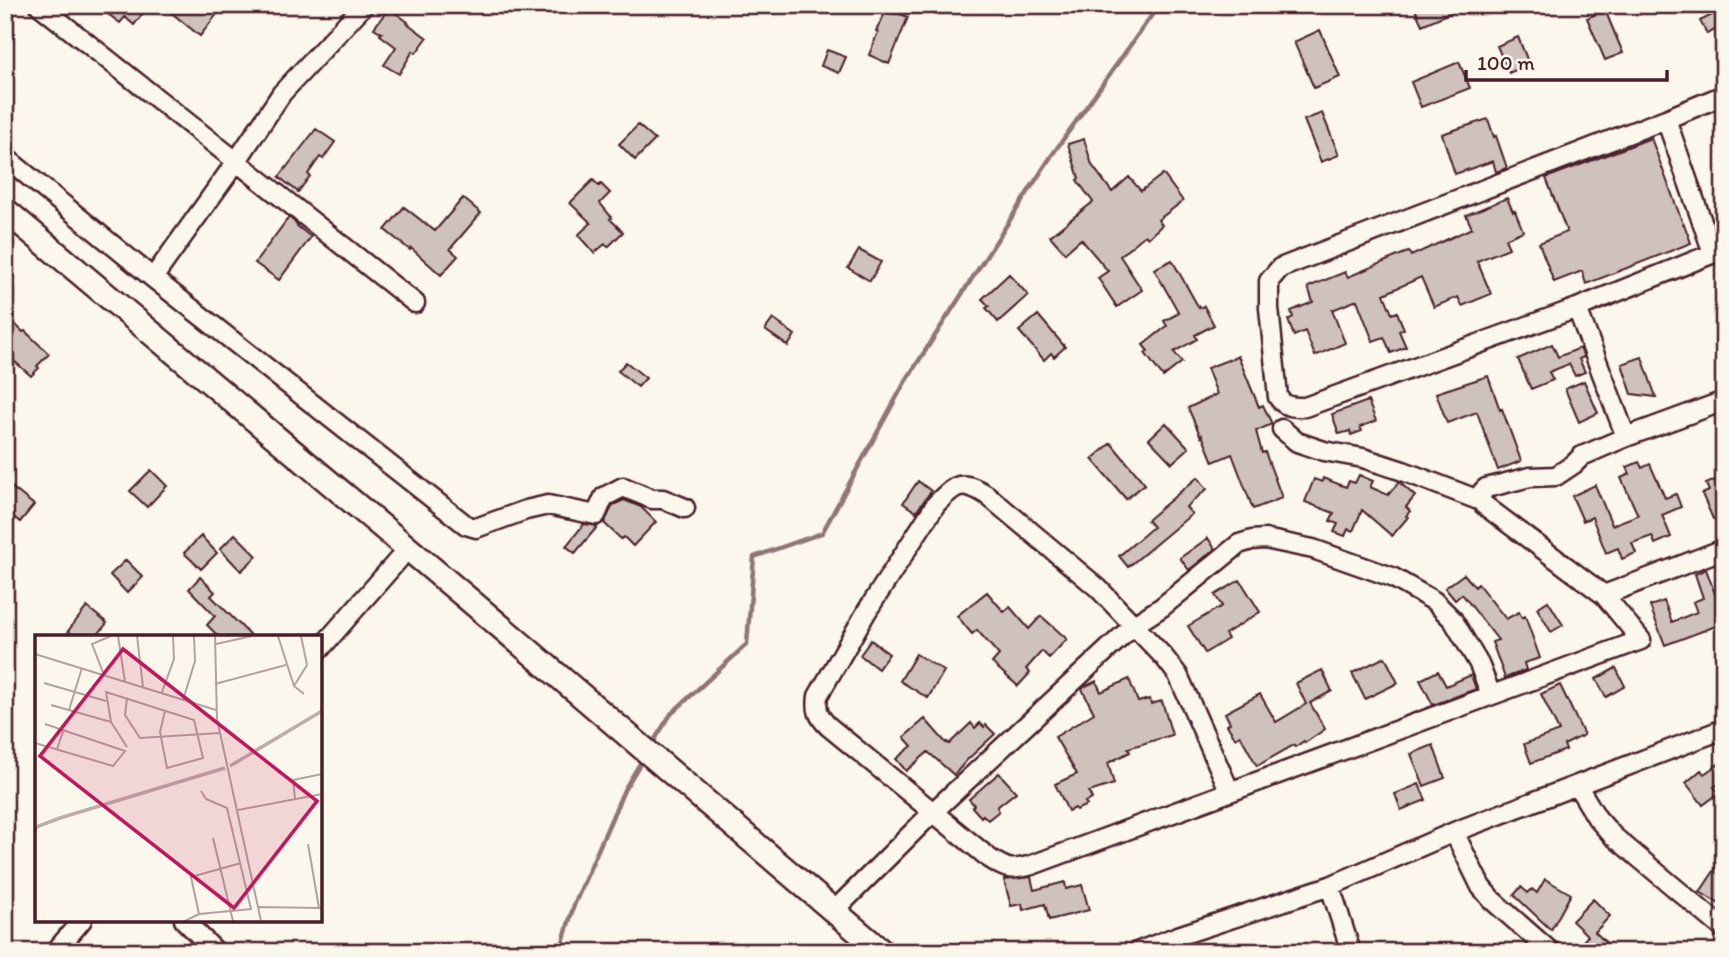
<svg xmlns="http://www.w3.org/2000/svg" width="1729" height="957" viewBox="0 0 1729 957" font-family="Itim,sans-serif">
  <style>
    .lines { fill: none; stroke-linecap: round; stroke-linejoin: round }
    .stream { stroke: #907477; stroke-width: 4.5 }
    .building { fill: #cfc2bc; stroke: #4a1f2b; stroke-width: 2 }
    .minor-casing { stroke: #4a1f2b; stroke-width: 23 }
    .major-casing { stroke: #4a1f2b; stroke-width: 28 }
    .minor { stroke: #fbf7ec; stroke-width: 18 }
    .major { stroke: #fbf7ec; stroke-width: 23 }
    .inset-river { fill: none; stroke: #bfadaa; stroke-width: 3.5 }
    .inset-road { fill: none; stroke: #b4a19f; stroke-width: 2 }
    .view { fill: #c2185b; fill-opacity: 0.15; stroke: #c2185b; stroke-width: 3.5 }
    .inset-edge { fill: none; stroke: #4a1f2b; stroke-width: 3.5 }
  </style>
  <rect width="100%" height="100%" fill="#fbf7ec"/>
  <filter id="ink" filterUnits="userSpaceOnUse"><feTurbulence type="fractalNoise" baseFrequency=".0143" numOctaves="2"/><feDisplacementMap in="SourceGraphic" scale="14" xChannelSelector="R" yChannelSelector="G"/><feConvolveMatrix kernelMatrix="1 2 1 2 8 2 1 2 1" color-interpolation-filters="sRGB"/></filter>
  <g filter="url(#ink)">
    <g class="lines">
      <path class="stream" d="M650,747L671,714L747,644L754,557L822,533L905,382L1052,155L1159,5
        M560,952L574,905L624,790L644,757"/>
    </g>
    <path class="building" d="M109,5H149L134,25L125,17L120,23L108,14L113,8Z
      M162,5H224L200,36Z
      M1413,5H1468L1422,25Z
      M389,8L408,22L407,23L427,38L416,53L413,51L399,74L384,65L396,47L380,35L382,33L374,28Z
      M887,9L908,17L889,64L869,55L878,32L876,31Z
      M1605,10L1623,53L1605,60L1587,18Z
      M1716,13L1723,26L1707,34L1700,21Z
      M1320,30L1340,77L1314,88L1294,42Z
      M1518,37L1529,64L1509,73L1497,46Z
      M827,50L846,57L839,73L821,66Z
      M1459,62L1470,88L1421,107L1411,82Z
      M1322,113L1339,155L1321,162L1304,120Z
      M1488,119L1494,137L1496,136L1507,168L1496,172L1493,161L1455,174L1442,134Z
      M638,125L655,140L635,160L619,144Z
      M316,129L335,142L323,159L320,157L308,174L310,176L298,192L279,177Z
      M1651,138L1683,224H1684L1691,243L1586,284L1582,271L1554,282L1539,243L1567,232L1546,178Z
      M1084,139L1092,165L1112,192L1129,177L1141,191L1163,174L1183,201L1158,220L1162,225L1148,238L1145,235L1120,256L1142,290L1117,307L1098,278L1108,271L1081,239L1065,253L1050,236L1093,202L1077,180L1079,178L1068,144Z
      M593,180L599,186L601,184L610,193L600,203L612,218L610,219L623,232L608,247L605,244L594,253L578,235L591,223L570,203Z
      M463,198L481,213L450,249L458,256L441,275L411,248L410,250L385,230L404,207L435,231Z
      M1507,198L1513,212L1515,211L1523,231L1505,239L1509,248L1477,261L1491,294L1462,306L1458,297L1434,307L1421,277L1384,294L1392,314L1397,312L1404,329L1399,331L1406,347L1391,353L1384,337L1373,341L1357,300L1332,310L1345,343L1315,356L1305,331L1294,336L1288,320L1293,317L1291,311L1313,302L1308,287L1345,272L1348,277L1405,253L1409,252L1411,256L1472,228L1466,215Z
      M289,217L298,225L297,226L311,237L279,280L255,263Z
      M859,250L881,262L870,281L848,268Z
      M1172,260L1199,308L1204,306L1214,325L1195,335L1197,339L1174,352L1182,362L1163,377L1145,353L1148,351L1143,345L1167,326L1164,321L1179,313L1154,269Z
      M1009,274L1028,295L998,322L986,308L989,306L982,299Z
      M5,314L23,332L25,331L49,354L37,366L39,368L31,376L5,353Z
      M1038,315L1065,347L1054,357L1051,353L1044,360L1019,331Z
      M773,319L795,335L788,346L765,330Z
      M1552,344L1558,357L1580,348L1584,357L1579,359L1585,372L1575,376L1569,364L1549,372L1553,380L1531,389L1518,359Z
      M1238,356L1259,407L1263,405L1272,424L1256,431L1262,453L1265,452L1282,498L1253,509L1232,454L1213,462L1202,435L1201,437L1188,408L1217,394L1207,368Z
      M1642,357L1656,397L1632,394L1622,364Z
      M626,362L646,378L638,387L618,371Z
      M1488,376L1500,410L1502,409L1521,461L1498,470L1477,412L1447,423L1436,393Z
      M1584,381L1598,413L1579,422L1565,389Z
      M1368,401L1376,421L1360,427L1362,431L1351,435L1350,431L1339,434L1332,414Z
      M1166,423L1189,448L1172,463L1149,439Z
      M1111,443L1145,484L1126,499L1092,459Z
      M1639,462L1642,468L1650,464L1665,498L1676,494L1681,507L1662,515L1671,537L1655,544L1652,536L1632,543L1636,553L1622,559L1618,548L1606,553L1592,517L1583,521L1572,496L1595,485L1612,525L1638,515L1621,478L1630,474L1627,467Z
      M151,470L167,486L147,507L130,491Z
      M1359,475L1373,481L1370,487L1388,495L1399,482L1415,496L1406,507L1410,511L1406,516L1408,517L1392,536L1362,510L1353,531L1348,529L1345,536L1334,532L1338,524L1330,521L1334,513L1305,502L1314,479L1322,482L1323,478L1346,487L1349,481L1355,483Z
      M1724,476V514L1713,519L1702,494L1709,491L1706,484Z
      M1198,477L1207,489L1186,507L1192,514L1128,567L1119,556L1153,527L1147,520Z
      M918,481L931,491L916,512L903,503Z
      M5,482L34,505L20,522L5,510Z
      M624,500L641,507L656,522L633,546L624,537L621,539L604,523L613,505Z
      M584,524L598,526L575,553L566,546Z
      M235,534L257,556L241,571L220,549Z
      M201,536L217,553L201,569L184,553Z
      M1208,538L1215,549L1189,570L1180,558Z
      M126,560L143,577L127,593L110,575Z
      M1706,569L1719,605L1724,603V623L1665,645L1650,606L1664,601L1672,622L1697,612L1693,602L1703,598L1695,574Z
      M1464,574L1475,587L1478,584L1506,619L1519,612L1522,618L1525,616L1540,658L1524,663L1526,670L1505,678L1492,642L1498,640L1462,594L1455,600L1445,588Z
      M200,577L215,592L211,596L252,637H219L207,625L215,616L189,589Z
      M1240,580L1260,612L1225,634L1228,639L1205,653L1188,626L1222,606L1215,595Z
      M987,592L1004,612L1010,607L1029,629L1041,616L1067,639L1049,658L1042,651L1026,669L1030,673L1018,686L992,663L999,655L977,630L972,634L957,616Z
      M1548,601L1563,625L1551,632L1537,608Z
      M87,607L107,623L96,637H76L68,631Z
      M871,640L889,654L878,669L860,655Z
      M916,654L944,671L928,698L900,681Z
      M1385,657L1398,683L1365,699L1352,673Z
      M1616,668L1625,686L1606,697L1596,679Z
      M1322,670L1332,691L1310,703L1325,729L1305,743L1304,741L1295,747L1294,745L1257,766L1240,735L1235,738L1227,725L1230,723L1225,713L1260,694L1276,722L1306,704L1296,683Z
      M1438,671L1446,686L1471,675L1476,689L1433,705L1420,680Z
      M1129,679L1138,702L1149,699L1151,704L1162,701L1172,735L1128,748L1130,752L1108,763L1114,784L1089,792L1092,799L1085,802L1087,805L1076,810L1075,808L1068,811L1055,784L1077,774L1055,737L1094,713L1082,689L1084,687L1096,681L1101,692Z
      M1560,685L1584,735L1564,745L1566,750L1531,763L1524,744L1559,731L1541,694Z
      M925,719L946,743L947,742L949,744L971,723L975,728L980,723L984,727L986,725L995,734L967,760L954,775L928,752L906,771L896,759L912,746L904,737Z
      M1433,745L1445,778L1424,786L1411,754Z
      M1724,760V781L1714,787L1719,793L1703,805L1686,783L1701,770L1704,774Z
      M999,773L1016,792L997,807L999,811L988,820L983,815L981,817L972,807L974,805L969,799Z
      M1419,784L1426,800L1401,810L1395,794Z
      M1724,856V907L1700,892Z
      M1031,877L1034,890L1065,882L1066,889L1082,885L1089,910L1049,920L1045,904L1023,910L1022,904L1011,906L1004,880Z
      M1545,879L1571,894L1551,930L1514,895L1521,887L1528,893L1532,889L1537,893Z
      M1593,899L1610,916L1595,932L1616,952H1591L1582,942L1588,936L1572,921Z"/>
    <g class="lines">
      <g class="minor-casing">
        <path id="minor" d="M39,5L415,303
          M1724,95L1666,119L1280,268L1269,281V308L1278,397C1285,408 1294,407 1305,407L1577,308L1724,249
          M1666,119L1713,253
          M5,157L153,278L466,525L476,528L526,510L548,505L596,515L604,497L623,487L652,499H663L685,508
          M153,278L236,162L282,93L364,5
          M1577,308L1626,437
          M1282,429L1297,442L1324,451L1363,458L1403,471L1481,501
          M1604,595L1724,549
          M320,649L399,559
          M1577,785L1597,818L1613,836L1724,929
          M1230,792L1178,675L1164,657L1098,588L987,495C961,479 956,484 936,504L867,611L818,696C816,710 818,716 828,726L989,858C1008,870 1010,871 1032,865L1641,640L1604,595L1484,505L1481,501L1482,492L1486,488L1530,477L1556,476L1574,464L1582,456L1626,437L1724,401
          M1454,832L1481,887L1492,900L1551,952
          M1330,886L1351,952
          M834,911L933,812L1134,625L1162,607L1239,544L1252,540L1265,539L1313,549L1392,577L1434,601L1453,620L1479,664L1491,695
          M184,920L216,952
          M55,952L82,920
          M1137,952L1178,936L1330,886L1454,832L1724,729"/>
      </g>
      <g class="major-casing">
        <path id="major" d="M5,210L467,598L882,952"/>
      </g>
      <use href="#minor" class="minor"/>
      <use href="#major" class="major"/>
    </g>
  </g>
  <g transform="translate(35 635)">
    <rect width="287" height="287" fill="#fbf7ec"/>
    <path class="inset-river" d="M195,131L287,76M0,198L1,192L25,183L190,133"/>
    <path class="inset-road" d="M83,1L90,47M102,1L108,52M180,1L182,84L226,286M243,1L259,51L269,59M181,9L217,1M0,19L181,75M69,40L57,9L76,1M9,48L71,66M180,49L251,30M259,51L272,30L266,1M127,57L139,24L138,1M92,64L90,80L105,103L185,98M148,65L160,26L159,1M16,70L76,87M34,75L47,33M76,87L71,57L159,85L168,123L132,133L125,97L130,76M76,87L92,112M0,108L78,131L90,116L10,89M22,114L29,94M166,156L171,164L192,173L216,274M260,164L258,145L287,139M203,175L287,159M178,203L198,286M273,209L284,273M224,272L286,273M164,279L156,242L206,228M150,286L164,279L217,274"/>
    <path class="view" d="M88,14L282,166L199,273L5,121Z"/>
    <rect width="287" height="287" class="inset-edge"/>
  </g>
  <rect width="1729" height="957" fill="none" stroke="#fbf7ec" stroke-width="28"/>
  <rect x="14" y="14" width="1701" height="929" fill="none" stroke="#4a1f2b" stroke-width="2.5" filter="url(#ink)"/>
  <path d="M1466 70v10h201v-10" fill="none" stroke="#4a1f2b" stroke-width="3.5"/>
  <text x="1477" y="70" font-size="21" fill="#4a1f2b" stroke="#fbf7ec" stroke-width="5" paint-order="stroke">100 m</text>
</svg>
